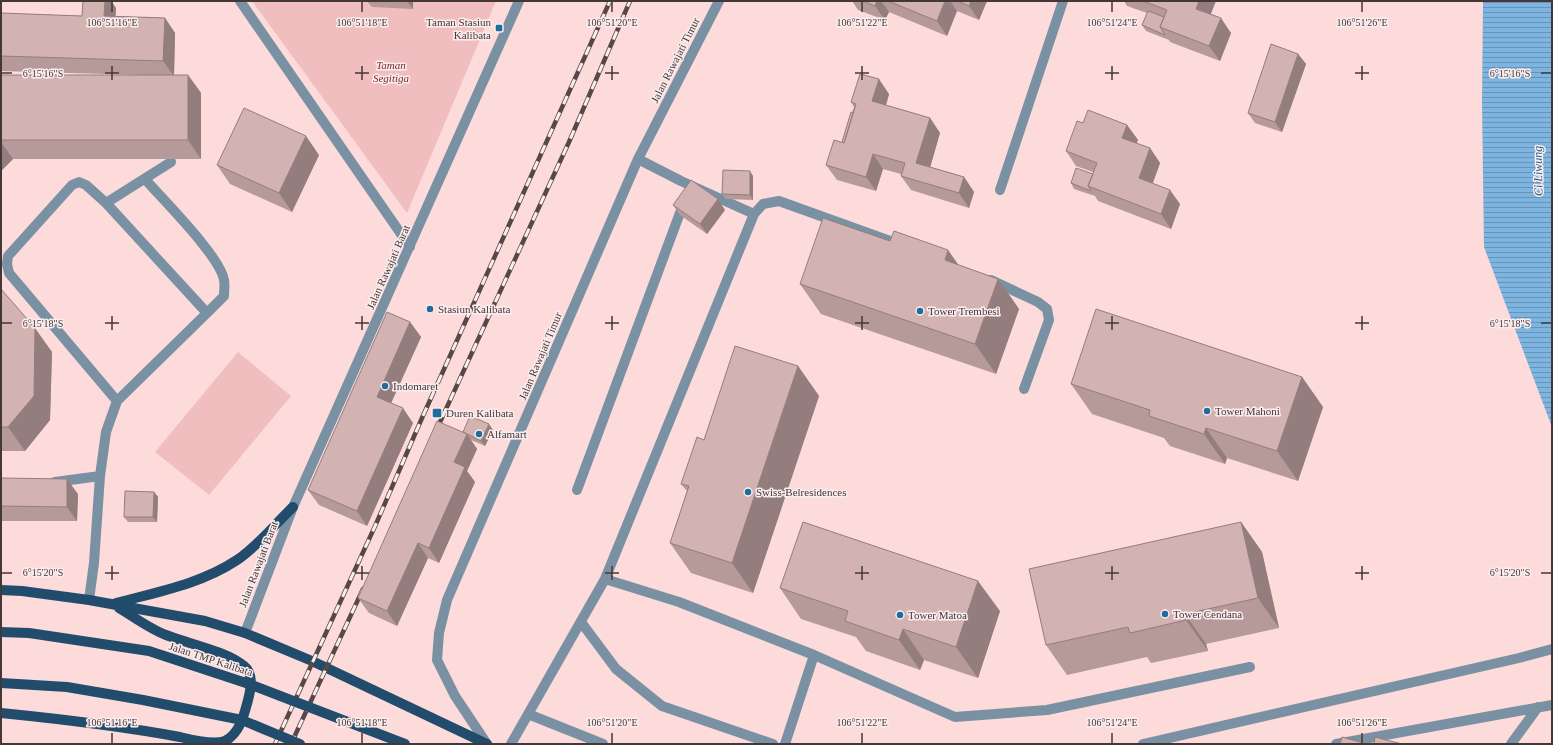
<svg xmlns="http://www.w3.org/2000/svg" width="1553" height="745" viewBox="0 0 1553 745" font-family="'Times New Roman',serif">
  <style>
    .green { fill: #f0bebe }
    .water { fill: url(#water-rules) }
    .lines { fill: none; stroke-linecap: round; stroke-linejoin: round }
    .minor { stroke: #7a91a4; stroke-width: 10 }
    .major { stroke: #224c6c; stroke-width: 10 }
    .rail-casing { stroke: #574847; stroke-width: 4.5 }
    .rail { stroke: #fbeded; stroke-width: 3; stroke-dasharray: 9; stroke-linecap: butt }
    .major-bridge { stroke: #224c6c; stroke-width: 10 }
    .wall { fill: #b59a99 }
    .shaded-wall { fill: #937d7d }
    .building { fill: #d2b3b2; stroke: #937d7d }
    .ticks { fill: none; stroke: #443737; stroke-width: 1.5 }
    .poi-dot { fill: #216b9e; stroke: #fbeded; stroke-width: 1.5 }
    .labels { text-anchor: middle; stroke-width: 3; stroke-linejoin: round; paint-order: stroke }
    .poi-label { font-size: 11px; fill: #443737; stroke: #fbeded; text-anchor: start }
    .street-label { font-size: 11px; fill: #443737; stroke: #fbeded }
    .park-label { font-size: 11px; font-style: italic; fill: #79262d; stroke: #fbeded }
    .water-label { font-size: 12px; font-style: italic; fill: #1c5882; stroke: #fbeded }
    .ticks-label { font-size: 10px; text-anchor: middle; fill: #443737; stroke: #fbeded; stroke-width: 3; stroke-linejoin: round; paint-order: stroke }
  </style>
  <defs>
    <pattern id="water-rules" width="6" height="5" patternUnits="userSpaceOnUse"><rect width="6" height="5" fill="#7eb4e0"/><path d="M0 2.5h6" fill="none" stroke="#6993b6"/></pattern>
  </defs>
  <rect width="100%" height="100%" fill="#fcdbda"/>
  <path class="green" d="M252,1H496L407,213Z
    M238,352L291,396L209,495L155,452Z"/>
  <path class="water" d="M1483,1H1552V427L1484,247L1482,103Z"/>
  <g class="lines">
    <path class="minor" d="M240,1L410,247
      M638,159L681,181L754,214
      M145,179C163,200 220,256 224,280C225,285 224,291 224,296L207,313
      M1000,190L1063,1
      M106,203L171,162
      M991,280L1038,302L1047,309L1049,320L1024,389
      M55,482L100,476
      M577,490L684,202
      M605,579L679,602L814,655L955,717L1047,710L1250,667
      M89,600L94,563L100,476L106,432L117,401L207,313L106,203L86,185L79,182L72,185L8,256L7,264L9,273L117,401
      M581,622L616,669L662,706L773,744
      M245,633L293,507L519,1
      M528,714L603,744
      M487,744L455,696L437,660L439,633L447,600L638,159L719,1
      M511,744L605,579L754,214L763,204L779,201L904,246
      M785,744L814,655
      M1143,744L1519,658L1552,649
      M1336,744L1552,705
      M1511,744L1538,707"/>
    <path class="major" d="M1,590L22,591L89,600L205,621L245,633L312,661L487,744
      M116,603C157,592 201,584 237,560C258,546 275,524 293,507
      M1,713C61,719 121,726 180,737C192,740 215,745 225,741C240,733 244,715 248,700C251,689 254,674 244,666C226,651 189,644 166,635C150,629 134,617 119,608"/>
    <g class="rail-casing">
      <path id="rail" d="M435,433L569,142L630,1
        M275,744L376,524L422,418L610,1
        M291,744L363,589"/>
    </g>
    <use href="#rail" class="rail"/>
    <path class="major-bridge" d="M1,632L29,633L149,651L249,684L405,744
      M1,683L67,687L143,700L242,720L300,744"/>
  </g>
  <path class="wall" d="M83,1H111L116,8L115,16L165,18L175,33L174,75H188L201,93V159H13L1,171V75H139L1,71V13L82,16Z
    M367,1H413V9L372,7Z
    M852,1H987L979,20L957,11L947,36L889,12L885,20L858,10Z
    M1124,1H1216L1210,14L1231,33L1220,61L1170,42L1169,40L1146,31L1142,25L1147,13L1127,6Z
    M1298,54L1306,64L1282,132L1255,123L1248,113Z
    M889,94L886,105L930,118L940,133L930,167L964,177L974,192L969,208L911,190L901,176V174L883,169L876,191L837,180L826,165L842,142L854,107L851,102Z
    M1083,123L1127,125L1138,140L1136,143L1150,148L1160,163L1153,183L1180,204L1171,229L1098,201L1095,196L1074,189L1071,183L1093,174V172L1076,166L1066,151Z
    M319,155L292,212L230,184L217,165Z
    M753,176V200L726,199L722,194Z
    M673,205L725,210L707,234L680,215Z
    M959,265L998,279L1019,309L996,374L821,314L800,284Z
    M1,289L52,352L50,420L25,451H1Z
    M410,322L421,337L391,403L413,423L367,526L319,505L308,490Z
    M798,366L819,396L753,593L691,573L670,543L687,491L681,484L704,440Z
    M1302,377L1323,407L1298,481L1227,458L1225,464L1170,446L1164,438L1092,414L1071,384Z
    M493,430L485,446L471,440L477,449L467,471L475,482L439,563L428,558L397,626L369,613L358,598L463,432Z
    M1,478L78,494L77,521H1Z
    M154,492L158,497L157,522H128L124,517Z
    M1241,522L1262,552L1279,628L1206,644L1208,651L1151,663L1147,657L1067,675L1046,645Z
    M780,588L1000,611L978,678L924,660L920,670L866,651L856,637L801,619Z"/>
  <path class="shaded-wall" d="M105,1H111L116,8L115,31L104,16Z
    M407,1H413V9Z
    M877,1H881L889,12L885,20L875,6Z
    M945,1H950L957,11L947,36L937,21Z
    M971,1H987L979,20L969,6Z
    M1199,1H1216L1207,24L1196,9Z
    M165,18L175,33L174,76L163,61Z
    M1221,18L1231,33L1220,61L1209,46Z
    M1298,54L1306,64L1282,132L1275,122Z
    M188,75L201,93V159L188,140Z
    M879,79L889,94L883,116L872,101Z
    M930,118L940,133L927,178L916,163Z
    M1127,125L1138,140L1133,153L1122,138Z
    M306,136L319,155L292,212L279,193Z
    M1,142L13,159L1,171Z
    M1150,148L1160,163L1149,193L1139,178Z
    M873,154L883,169L876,191L866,177Z
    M750,171L753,176V200L750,195Z
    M964,177L974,192L969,208L959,193Z
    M1170,190L1180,204L1171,229L1161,214Z
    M718,199L725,210L707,234L700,224Z
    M948,250L969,280L945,260Z
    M998,279L1019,309L996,374L975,344Z
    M410,322L421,337L387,412L377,397Z
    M35,328L52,352L50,420L25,451L8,427Z
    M798,366L819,396L753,593L732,563Z
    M1302,377L1323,407L1298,481L1277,451Z
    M403,408L413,423L367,526L357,511Z
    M489,424L493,430L485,446L481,441Z
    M1206,428L1227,458L1225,464L1204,434Z
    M467,434L477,449L467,471L475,482L439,563L429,548L454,462Z
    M67,479L78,494L77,521L67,507Z
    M154,492L158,497L157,522L153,517Z
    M1241,522L1262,552L1279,628L1258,598Z
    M418,543L428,558L397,626L387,611Z
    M978,581L1000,611L978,678L956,647Z
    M1185,614L1206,644L1208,651L1186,620Z
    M903,629L924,660L920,670L899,640Z"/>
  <path class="building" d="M83,1H105L104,16L165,18L163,61L1,56V13L82,16Z
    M863,1H877L875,6Z
    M888,1H945L937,21Z
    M958,1H971L969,6Z
    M1143,1H1199L1196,9L1221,18L1209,46L1160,27L1167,10Z
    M1148,11L1164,17L1160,27L1165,35L1142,25Z
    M1271,44L1298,54L1275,122L1248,113Z
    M860,74L879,79L872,101L930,118L916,163L964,177L959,193L901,176L905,163L873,154L866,177L826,165L834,140L844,143L856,104L851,102Z
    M1,75H188V140H1Z
    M244,108L306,136L279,193L217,165Z
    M1088,110L1127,125L1122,138L1150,148L1139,178L1170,190L1161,214L1088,186L1097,163L1066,151L1077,121L1083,123Z
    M851,112L853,113L844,143L842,142Z
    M1076,168L1093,174L1088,186L1091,191L1071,183Z
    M723,170L750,171V195L722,194Z
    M691,180L718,199L700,224L673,205Z
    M823,218L890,241L894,231L948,250L945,260L998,279L975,344L800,284Z
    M1,289L35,328L34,396L8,427H1Z
    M1096,309L1302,377L1277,451L1206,428L1204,434L1149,416L1150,410L1071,384Z
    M387,312L410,322L377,397L403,408L357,511L308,490Z
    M735,346L798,366L732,563L670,543L689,486L681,484L697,437L704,440Z
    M470,416L489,424L481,441L463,432Z
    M437,421L467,434L454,462L465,467L429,548L418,543L387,611L358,598Z
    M1,478L67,479V507L1,506Z
    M125,491L154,492L153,517H124Z
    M803,522L978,581L956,647L903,629L899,640L845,621L848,611L780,588Z
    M1241,522L1258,598L1185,614L1186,620L1130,633L1128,627L1046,645L1029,569Z
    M1342,737L1367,744H1340Z
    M1375,737L1402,744H1374Z"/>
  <path class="ticks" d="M112,2V12M362,2V12M612,2V12M862,2V12M1112,2V12M1362,2V12M112,66V80M362,66V80M612,66V80M862,66V80M1112,66V80M1362,66V80M2,73H12M105,73H119M355,73H369M605,73H619M855,73H869M1105,73H1119M1355,73H1369M1541,73H1551M112,316V330M362,316V330M612,316V330M862,316V330M1112,316V330M1362,316V330M2,323H12M105,323H119M355,323H369M605,323H619M855,323H869M1105,323H1119M1355,323H1369M1541,323H1551M112,566V580M362,566V580M612,566V580M862,566V580M1112,566V580M1362,566V580M2,573H12M105,573H119M355,573H369M605,573H619M855,573H869M1105,573H1119M1355,573H1369M1541,573H1551M112,733V743M362,733V743M612,733V743M862,733V743M1112,733V743M1362,733V743"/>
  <g class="poi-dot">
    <rect x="495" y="24" width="8" height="8" rx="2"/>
    <circle cx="430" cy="309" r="4"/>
    <circle cx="920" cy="311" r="4"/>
    <circle cx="385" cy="386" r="4"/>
    <circle cx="1207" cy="411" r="4"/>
    <rect x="432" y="408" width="10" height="10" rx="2"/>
    <circle cx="479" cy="434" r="4"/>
    <circle cx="748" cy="492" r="4"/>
    <circle cx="1165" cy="614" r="4"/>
    <circle cx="900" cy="615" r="4"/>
  </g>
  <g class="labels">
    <g class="poi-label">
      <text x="491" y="26" text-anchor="end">Taman Stasiun<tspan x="491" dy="13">Kalibata</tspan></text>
      <text x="438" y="313">Stasiun Kalibata</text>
      <text x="928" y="315">Tower Trembesi</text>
      <text x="393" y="390">Indomaret</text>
      <text x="1215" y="415">Tower Mahoni</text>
      <text x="446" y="417">Duren Kalibata</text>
      <text x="487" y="438">Alfamart</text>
      <text x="756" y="496">Swiss-Belresidences</text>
      <text x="1173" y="618">Tower Cendana</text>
      <text x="908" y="619">Tower Matoa</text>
    </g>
    <g class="street-label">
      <text transform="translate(675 60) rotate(-63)" y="4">Jalan Rawajati Timur</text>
      <text transform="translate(388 267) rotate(-66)" y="4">Jalan Rawajati Barat</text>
      <text transform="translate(540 356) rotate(-67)" y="4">Jalan Rawajati Timur</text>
      <text transform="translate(258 564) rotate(-69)" y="4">Jalan Rawajati Barat</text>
      <text transform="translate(211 659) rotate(18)" y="4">Jalan TMP Kalibata</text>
    </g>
    <g class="park-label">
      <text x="391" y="69">Taman<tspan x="391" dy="13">Segitiga</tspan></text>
    </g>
    <g class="water-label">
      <text transform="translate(1538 171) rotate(-91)" y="4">Ci Liwung</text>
    </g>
  </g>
  <g class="ticks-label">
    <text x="112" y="26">106°51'16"E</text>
    <text x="362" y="26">106°51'18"E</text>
    <text x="612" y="26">106°51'20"E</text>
    <text x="862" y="26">106°51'22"E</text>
    <text x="1112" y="26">106°51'24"E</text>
    <text x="1362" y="26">106°51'26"E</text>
    <text x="43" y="77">6°15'16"S</text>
    <text x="1510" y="77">6°15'16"S</text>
    <text x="43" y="327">6°15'18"S</text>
    <text x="1510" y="327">6°15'18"S</text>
    <text x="43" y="576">6°15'20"S</text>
    <text x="1510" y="576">6°15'20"S</text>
    <text x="112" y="726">106°51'16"E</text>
    <text x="362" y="726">106°51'18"E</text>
    <text x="612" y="726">106°51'20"E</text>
    <text x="862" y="726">106°51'22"E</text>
    <text x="1112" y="726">106°51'24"E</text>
    <text x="1362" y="726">106°51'26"E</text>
  </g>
  <rect width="1553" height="745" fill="none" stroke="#443737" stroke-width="4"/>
</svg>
